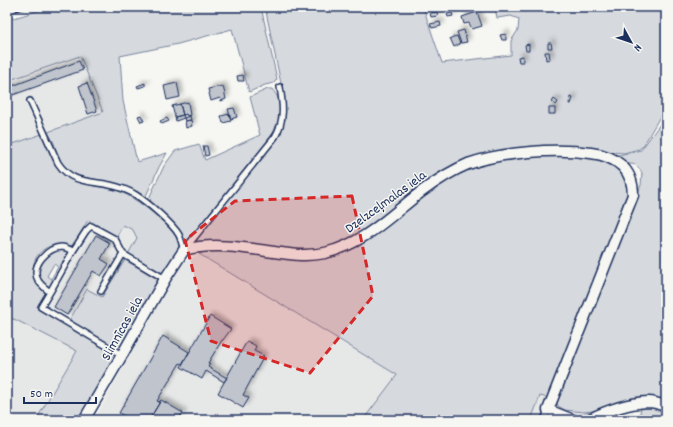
<svg xmlns="http://www.w3.org/2000/svg" width="673" height="427" viewBox="0 0 673 427" font-family="Dekko,sans-serif">
  <style>
    .built { fill: #e6e7e7 }
    .green { fill: #d6d9dd; stroke: #78849e; fill-rule: evenodd }
    .building { fill: #c0c4cd; stroke: #1b2f5e; filter: url(#shadow) }
    .lines { fill: none; stroke-linecap: round; stroke-linejoin: round }
    .lane-casing { stroke: #1b2f5e; stroke-width: 8 }
    .street-casing { stroke: #1b2f5e; stroke-width: 13 }
    .lane { stroke: #f6f6f2; stroke-width: 5 }
    .street { stroke: #f6f6f2; stroke-width: 10 }
    .rail-casing { stroke: #1b2f5e; stroke-width: 4.5 }
    .rail { stroke: #f6f6f2; stroke-width: 3; stroke-dasharray: 9; stroke-linecap: butt }
    .marked { fill: #d62828; fill-opacity: 0.2; stroke: #d62828; stroke-width: 3; stroke-dasharray: 8 5; stroke-linejoin: round }
    .labels { text-anchor: middle; stroke-width: 3; stroke-linejoin: round; paint-order: stroke }
    .street-label { font-size: 14px; fill: #1b2f5e; stroke: #f6f6f2 }
  </style>
  <defs>
    <filter id="shadow"><feDropShadow dx="3.5" dy="-3.5" stdDeviation="2" flood-color="#0004"/></filter>
  </defs>
  <rect width="100%" height="100%" fill="#f6f6f2"/>
  <filter id="ink" filterUnits="userSpaceOnUse"><feTurbulence type="fractalNoise" baseFrequency=".025" numOctaves="2"/><feDisplacementMap in="SourceGraphic" scale="8" xChannelSelector="R" yChannelSelector="G"/><feConvolveMatrix kernelMatrix="1 2 1 2 8 2 1 2 1" color-interpolation-filters="sRGB"/></filter>
  <g filter="url(#ink)">
    <path class="built" d="M80,56L103,112L7,146V81Z
      M88,220L117,236L123,224L133,230L137,238L102,298L87,289L66,326L37,309Z
      M199,254L397,375L363,420H94L180,264Z
      M7,317L16,320L77,351L36,420H7Z
      M540,396L556,401L609,420H531Z
      M633,412L634,420H612Z"/>
    <path class="green" d="M51,7H261L277,79L274,83L265,85L249,92L232,29L178,44L120,56L123,101L137,162L167,153L159,167L145,198L132,190L117,184L74,175L64,168L59,161L54,143L48,132L103,112L80,56L7,81V20Z
      M265,7H423L442,63L511,55V41L518,30L519,19L511,16L497,18L495,7H666V106L643,146L639,149L624,153L568,148L484,156L385,215L376,224L346,243L310,252L192,244L281,131C285,120 286,110 284,98Z
      M268,89H272C284,103 282,116 274,132L188,241L184,239C178,224 163,214 151,204L150,196L164,166L175,151L199,144L205,160L260,135L250,97Z
      M666,116V138L664,142L666,143V403L584,412L565,410L558,406L556,401L561,386L641,185L642,173C635,161 635,166 625,163C622,162 618,159 615,157L618,155L641,150Z
      M42,134C49,148 54,168 69,178C82,186 101,186 116,190C131,194 181,230 179,247C178,256 168,266 163,273L128,254L137,238L133,230L123,225L117,236L88,220L73,246C39,237 19,268 46,294L37,309L115,353L116,355L80,420H36L77,351L16,320L7,317V146Z
      M540,154L571,155L594,157L613,162L625,175L629,193L548,398L540,396L531,420H363L397,375L199,254L212,249L313,258L338,255L359,246L424,193L470,167L488,162Z
      M57,250L70,251L49,289C31,273 38,259 57,250ZM54,264L58,267L51,279L47,276Z
      M125,260L159,280L119,350L69,321L87,289L102,297Z
      M650,407L666,412V420H638L641,409Z"/>
    <path class="building" d="M437,12L438,16L431,17L430,13Z
      M477,12L482,26L472,29L469,23L464,24L462,17Z
      M452,13L453,16L448,17L447,14Z
      M440,22L441,26L432,28L430,24Z
      M464,30L467,42L461,43L457,32Z
      M506,34V40H502L500,35Z
      M457,36L460,44L454,47L450,38Z
      M548,43H551L552,48H548Z
      M529,44V51H526L525,45Z
      M545,52H549L550,59L546,60Z
      M523,56V62H519L518,57Z
      M79,61L83,70L7,97V88Z
      M243,75L244,81H238L237,76Z
      M87,83L97,111L88,114L79,86Z
      M145,83V86L138,88L137,86Z
      M177,83L180,97L167,100L164,86Z
      M223,86L226,99L221,101L220,98L211,101L208,89Z
      M570,97L573,98L571,104H569Z
      M554,99L558,102L556,105L552,102Z
      M188,102L190,115L187,116L186,114L183,115L180,104Z
      M180,104L183,115L175,117L172,106Z
      M234,108L237,117L231,119L228,109Z
      M549,108H555V114H549Z
      M229,114L231,121L223,123L221,116Z
      M141,115L144,121L141,122L138,116Z
      M183,115L184,118L176,121L175,117Z
      M190,116L191,120L185,121L184,118Z
      M167,118L169,121L162,124L160,121Z
      M191,120L192,126L186,128L185,121Z
      M203,146H207L209,155L205,156Z
      M96,235L110,243L101,259L109,264L101,276L93,271L67,315L54,307Z
      M210,316L231,329L223,340H222L208,363L210,364L208,367L227,378L224,382L206,371L202,379L181,367Z
      M163,336L189,352L182,364L180,363L157,401L160,402L149,420H131L119,413Z
      M247,341L256,346L254,351L264,356L243,395L249,398L243,408L218,393Z
      M161,400L183,413L178,420H149Z"/>
    <g class="lines">
      <g class="lane-casing">
        <path id="lane" d="M30,101L58,163C72,184 88,180 110,185C119,187 128,190 136,195C147,202 173,224 179,235C181,239 182,245 184,250
          M185,249L275,137C285,120 283,105 280,87
          M73,251C69,249 65,247 61,247C48,248 32,264 37,278C39,284 45,288 50,292L41,307L122,355
          M101,291L123,254
          M50,292L73,251L86,231L91,226L115,239L123,254L165,279
          M544,420L548,410"/>
      </g>
      <g class="street-casing">
        <path id="street" d="M84,420L122,355L165,279L184,250C207,244 230,246 253,249C277,252 301,258 325,253C364,244 391,215 421,192C436,181 451,171 468,164C502,152 555,148 591,153C615,156 633,168 633,195L548,410L573,420
          M588,420C606,411 628,403 648,402C654,402 660,404 666,407"/>
      </g>
      <use href="#lane" class="lane"/>
      <use href="#street" class="street"/>
      <g class="rail-casing">
        <path id="rail" d="M7,12L24,7"/>
      </g>
      <use href="#rail" class="rail"/>
    </g>
  </g>
  <path class="marked" d="M352,196L373,296L310,373L211,341L185,240L235,201Z"/>
  <g class="labels">
    <g class="street-label">
      <text transform="translate(385 201) rotate(-36)" y="5">Dzelzceļmalas iela</text>
      <text transform="translate(121 328) rotate(-61)" y="5">Slimnīcas iela</text>
    </g>
  </g>
  <rect width="673" height="427" fill="none" stroke="#f6f6f2" stroke-width="24"/>
  <rect x="12" y="12" width="649" height="403" fill="none" stroke="#1b2f5e" stroke-width="1.5" filter="url(#ink)"/>
  <g transform="translate(631 42) rotate(130)" stroke="#f6f6f2" stroke-width="3" paint-order="stroke">
  <path d="M0-3L7 15L0 10L-7 15Z" fill="#1b2f5e"/>
  <text y="-6" font-size="11" font-weight="bold" text-anchor="middle" fill="#1b2f5e">N</text>
  </g>
  <path d="M24 397v6h72v-6" fill="none" stroke="#1b2f5e" stroke-width="2"/>
  <text x="30" y="397" font-size="12" fill="#1b2f5e" stroke="#f6f6f2" stroke-width="3" paint-order="stroke">50 m</text>
</svg>
